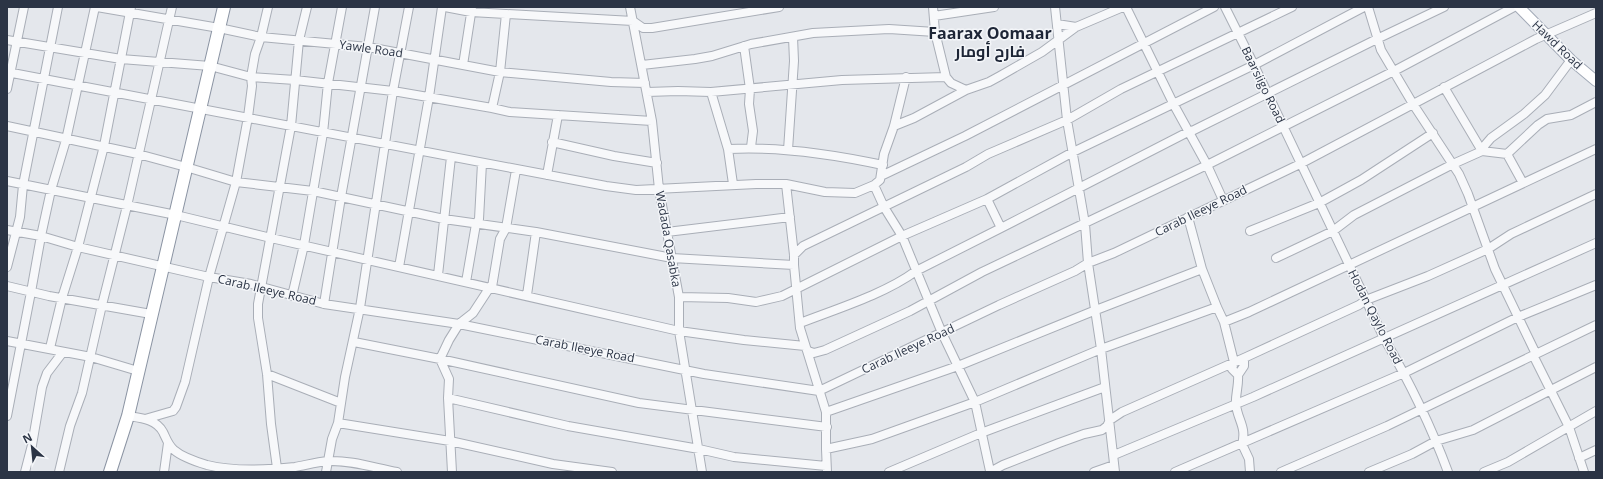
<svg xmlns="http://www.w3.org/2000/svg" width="1603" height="479" viewBox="0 0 1603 479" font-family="'Open Sans',Cairo,sans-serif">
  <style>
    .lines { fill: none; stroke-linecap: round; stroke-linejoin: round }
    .minor-casing { stroke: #a9aeb7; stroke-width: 10 }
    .major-casing { stroke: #a3abb8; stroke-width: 12 }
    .highway-casing { stroke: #8b94a3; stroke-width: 14 }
    .minor { stroke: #f7f8fa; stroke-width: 8 }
    .major { stroke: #fff; stroke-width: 10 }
    .highway { stroke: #fff; stroke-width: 12 }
    .labels { text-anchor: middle; stroke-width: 3; stroke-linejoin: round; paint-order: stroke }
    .street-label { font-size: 12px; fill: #2b3445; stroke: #f4f6f9 }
    .district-label { font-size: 16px; font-weight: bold; fill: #1d2536; stroke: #f4f6f9 }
  </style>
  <rect width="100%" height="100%" fill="#e4e7ec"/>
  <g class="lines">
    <g class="minor-casing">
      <path id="minor" d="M97,7L219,28L261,37L368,47L500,72L611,82L645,83
        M445,7L471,12L633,21L643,28H652L779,7
        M630,7L652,121L659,189L679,297V331L702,472
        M933,7L935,32L946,77L951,83L966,90L989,82L1000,76L1042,52L1076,27L1123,7
        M1055,7L1067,120L1085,224L1088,263L1101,349L1115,472
        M1126,7L1174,105L1207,165L1223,200
        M1225,7L1254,65L1384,338C1409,381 1431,426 1448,472
        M1368,7L1381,50L1413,104L1459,174L1468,194L1495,269L1536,354
        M934,16L994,7
        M1057,24L1076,27
        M7,40L121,59L210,66L251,77L295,80L393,91L492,108L510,112L652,121
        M744,46L750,89L749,104L753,131L751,147
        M463,65L472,7
        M642,65L695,59L712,56L751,44L813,33L889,29L935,32
        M7,72L606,186L636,190L756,184H786L825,192L855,193L874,185L880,180L884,154L894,126L906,77
        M1444,87L1482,151
        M7,89L24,7
        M647,92L678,91L711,92L842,80L946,77
        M711,92L728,149L733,184
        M492,108L500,72L506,14
        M7,126L138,154L186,167L236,182L313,191L444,219L536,232L672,258L794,265
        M894,126L914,118L966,90
        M552,142L614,156L657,163
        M728,149C780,146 832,154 883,165
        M788,150L794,61L793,37
        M1482,151L1485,145L1491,138L1524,114L1545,95L1571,60
        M1507,154L1538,125L1547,119L1571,115L1596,102
        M547,175L558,115
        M881,176L965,136L1214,7
        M7,181L176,215L271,238L679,331L744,340L805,346L808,351L814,353L825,350L910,311L982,272L1207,165L1394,71L1514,7
        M786,184L794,255V265L800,328L826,412V449L827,472
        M874,185L884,207L902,236L942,333L975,402L990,471
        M987,199L1001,228
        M1188,217L1202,269L1217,307L1224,322L1234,362L1232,369L1238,375C1239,385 1235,396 1236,404C1237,419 1247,427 1242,444L1249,459L1250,472
        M7,230L41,236L78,247L209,277L251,284L324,304L459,324L704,374L819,391L999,305L1075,271L1088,263L1114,253L1300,164L1536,39L1596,13
        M1250,231L1319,203L1361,180L1433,133
        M667,232L790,217
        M794,255L803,246L966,167L988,154L1067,120L1121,89L1292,7
        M1276,258L1333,231L1354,215L1453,164L1482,151L1507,154L1523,183
        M7,267L20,217L23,185L58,7
        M399,267L429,97L442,7
        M438,275L451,157
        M466,282L476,224L479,219L482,163
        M7,286L49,296L151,314
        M492,287L500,239L506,228L516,170
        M527,295L536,232
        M292,296L304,245L323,133L328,83L342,7
        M679,297L728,298L756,302L782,296L902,236L987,199L1073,152L1254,65L1364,7
        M324,304L341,197L375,7
        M1224,322L1249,312L1596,149
        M800,323C836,309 885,294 916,271L1001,228L1188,132L1194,130L1379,38L1444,7
        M7,341L91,357L138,371
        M354,342L440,359L639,403L827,427
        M50,348L62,298L78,247L104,146L131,7
        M1533,355L1569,427L1584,472
        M267,374L341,403
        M1238,375L1244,366V358
        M448,398L568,426L699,449L734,457L826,466
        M826,412L958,366L1096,310L1202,269
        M7,416L31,292L41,236L51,190L66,140L95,7
        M128,416C141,418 156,419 163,432C166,438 168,445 174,450C182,457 197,462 207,465C235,472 267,470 295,467C306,465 317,462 328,461C351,460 375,468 397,472
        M145,419L173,411L176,407L185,382L209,277L236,182L248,117L252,86L251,77L255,54L261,37L268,7
        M338,423L450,441L553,464L612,472
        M826,449L872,439L975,402L1101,349L1217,307
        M1114,455L1253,397L1596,243
        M1579,458L1596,450
        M277,468L271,424L267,374L258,318V304L291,126L299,40L307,7
        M25,472L32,445L42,387L47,373L63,352
        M59,472L70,426L82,393L102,305L127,206L172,7
        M164,472L168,443
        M326,472L332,439L338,423L345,377L360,308L393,91L409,7
        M452,472L448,398L449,379L440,359L449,340L459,324L473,313L490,287
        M889,472L981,433L1105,387
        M990,472L1003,465L1059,443L1084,434L1102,430L1107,426L1110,420L1122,412L1244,358L1359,305L1366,300L1428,276L1488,249L1511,234L1596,194
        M1094,472L1114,465
        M1175,472L1404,373L1518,317L1596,285
        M1281,472L1387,426L1596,325
        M1369,472L1412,454L1436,441L1473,430L1596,367
        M1484,472L1508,462L1596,411"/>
    </g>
    <g class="major-casing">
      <path id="major" d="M1519,7L1571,60L1596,81"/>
    </g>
    <g class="highway-casing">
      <path id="highway" d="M110,472L128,416L224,7"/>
    </g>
    <use href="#minor" class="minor"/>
    <use href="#major" class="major"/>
    <use href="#highway" class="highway"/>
  </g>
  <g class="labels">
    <g class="street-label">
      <text transform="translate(1557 45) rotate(44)" y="4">Hawd Road</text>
      <text transform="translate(371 49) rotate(8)" y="4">Yawle Road</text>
      <text transform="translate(1263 85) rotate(64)" y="4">Baarsiigo Road</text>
      <text transform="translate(1201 211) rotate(-26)" y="4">Carab Ileeye Road</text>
      <text transform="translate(668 239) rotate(80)" y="4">Wadada Qasabka</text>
      <text transform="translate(267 290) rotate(13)" y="4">Carab Ileeye Road</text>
      <text transform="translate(1375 317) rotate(63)" y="4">Hodan Qaylo Road</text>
      <text transform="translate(585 349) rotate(11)" y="4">Carab Ileeye Road</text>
      <text transform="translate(908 349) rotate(-25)" y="4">Carab Ileeye Road</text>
    </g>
    <g class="district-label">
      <text x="990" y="39">Faarax Oomaar<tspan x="990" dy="18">فارح أومار</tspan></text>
    </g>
  </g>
  <rect width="1603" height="479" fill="none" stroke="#2b3445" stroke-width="16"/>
  <g transform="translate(32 447) rotate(333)" stroke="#f4f6f9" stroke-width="3" paint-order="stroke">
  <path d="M0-3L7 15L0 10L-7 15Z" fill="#2b3445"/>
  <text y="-6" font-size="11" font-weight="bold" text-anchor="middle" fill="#2b3445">N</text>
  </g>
</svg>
